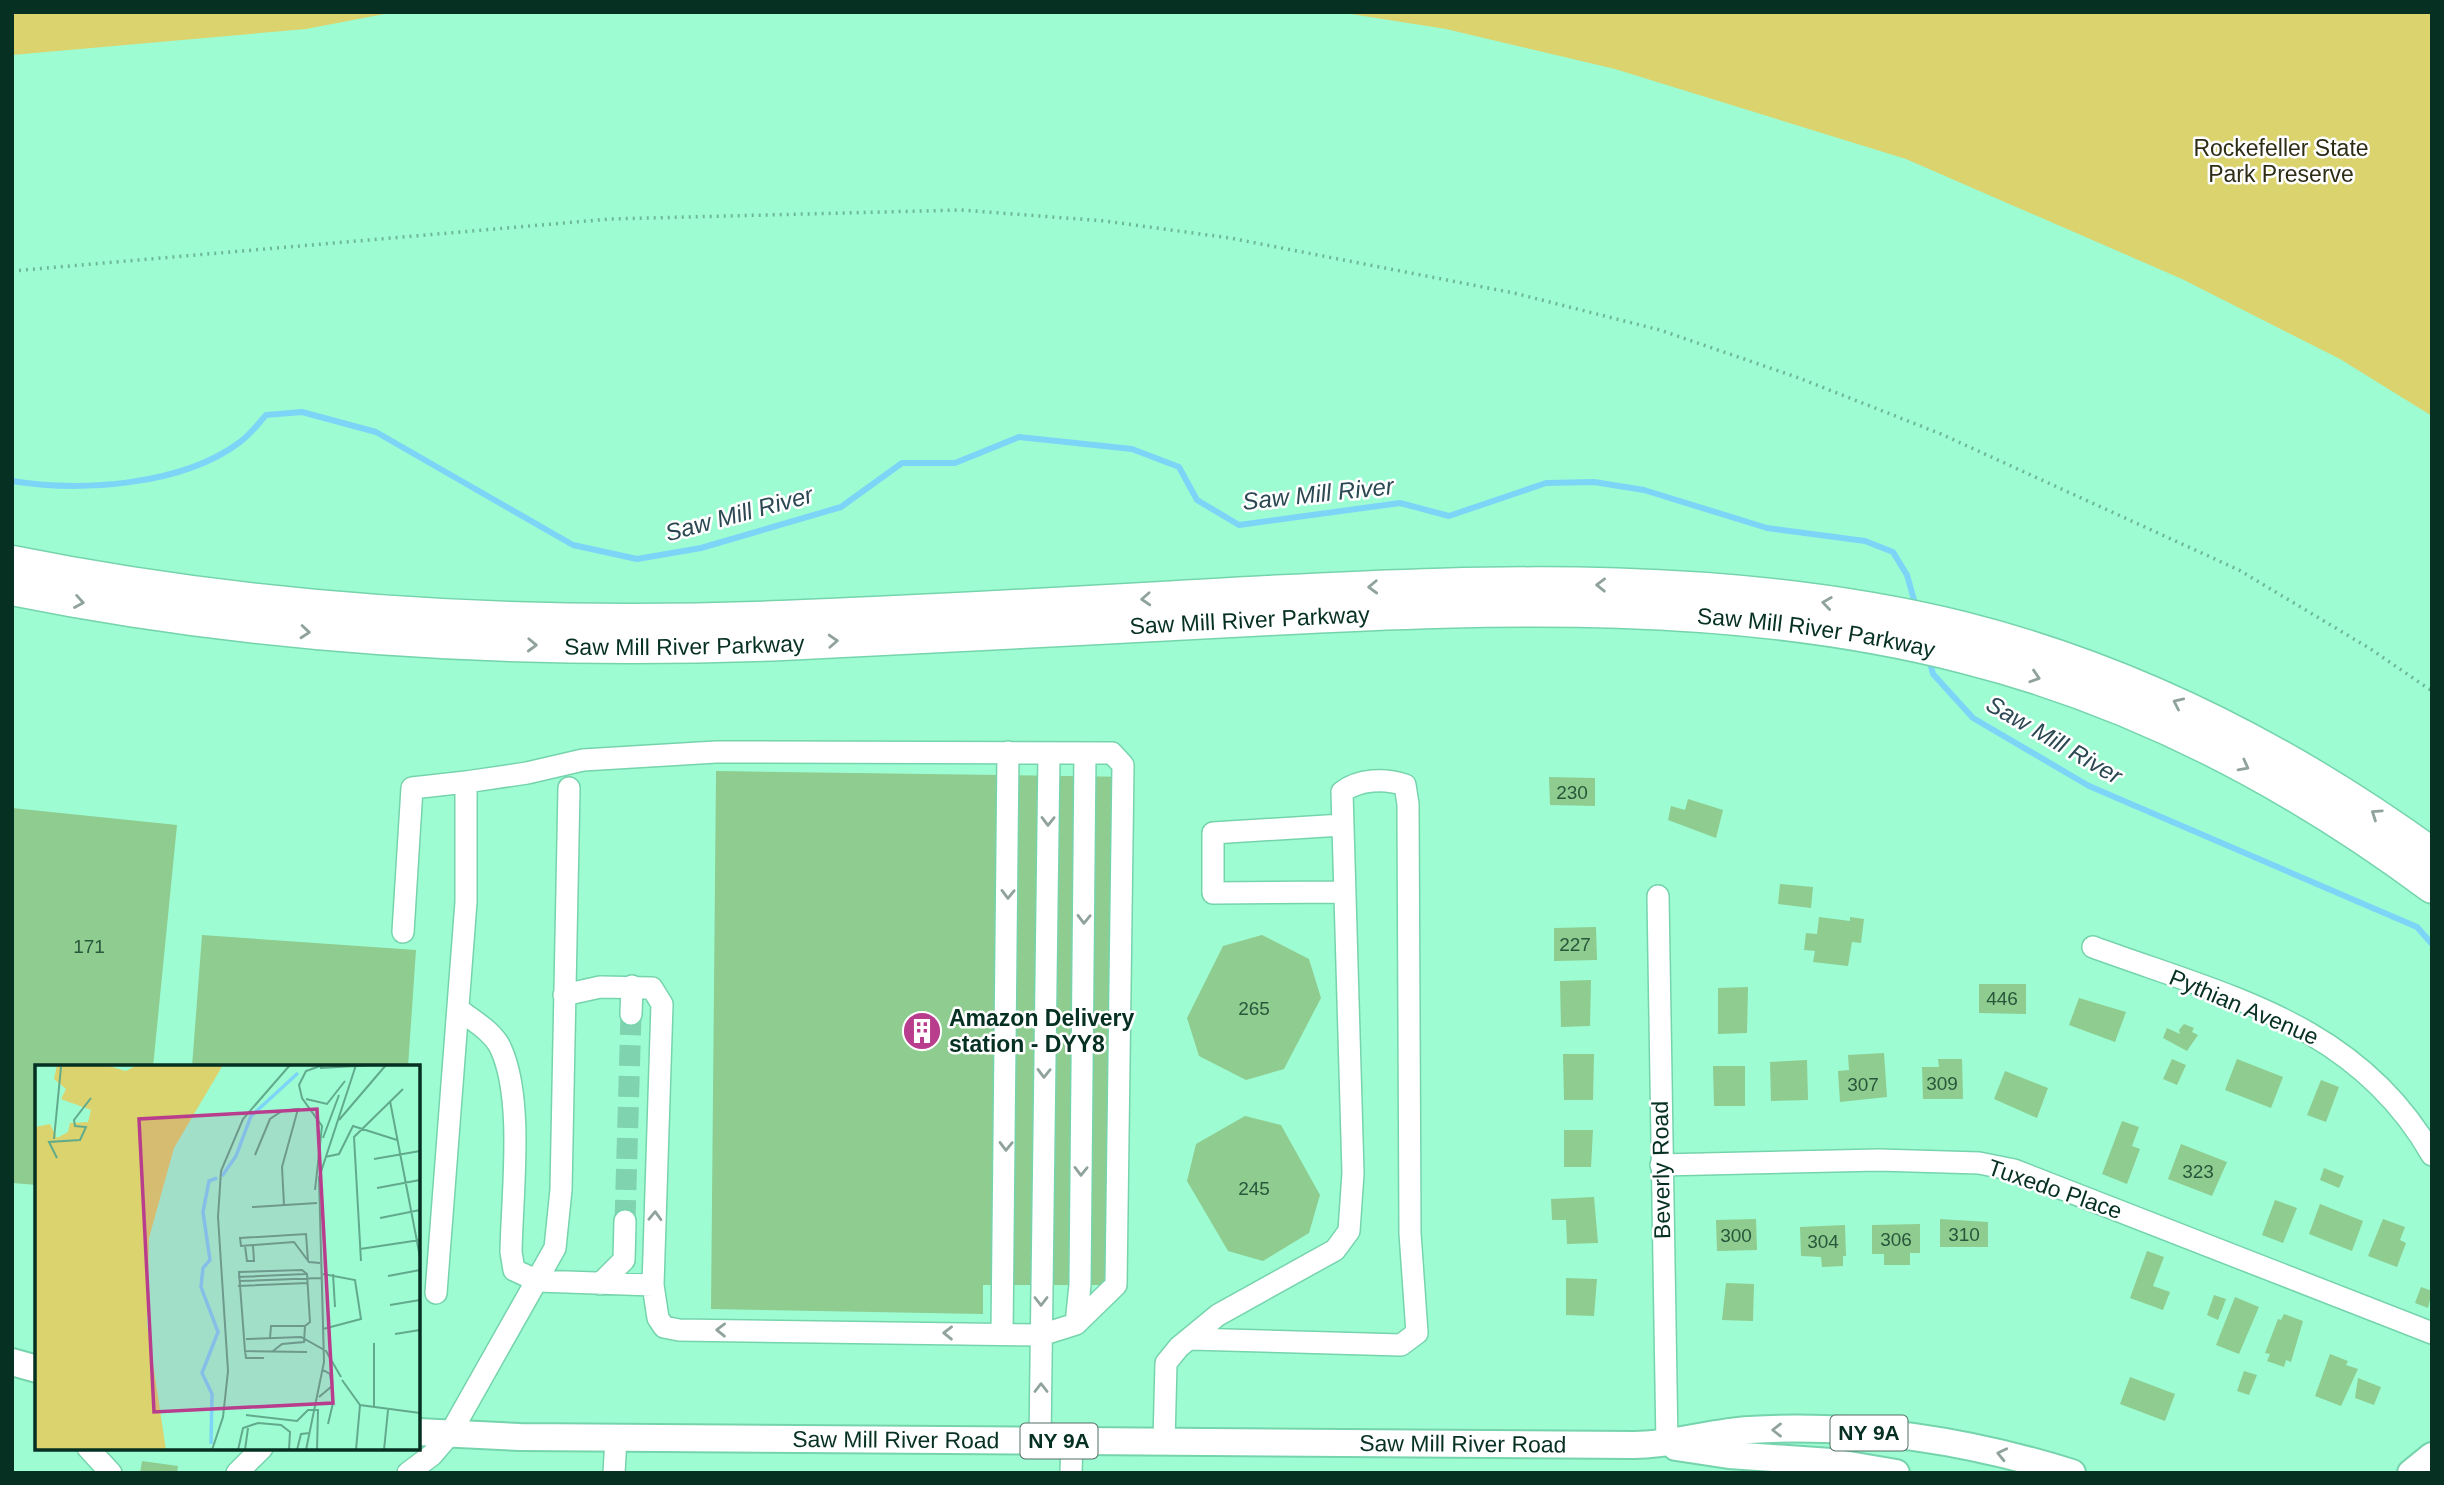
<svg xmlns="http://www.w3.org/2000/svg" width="2444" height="1485" viewBox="0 0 2444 1485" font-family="Helvetica,sans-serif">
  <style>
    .green { fill: #dbd36d }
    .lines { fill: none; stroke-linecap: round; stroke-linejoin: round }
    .stream { stroke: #7cd5f7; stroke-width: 6 }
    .building { fill: #8ecc8f }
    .minor-tunnel { stroke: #80d3af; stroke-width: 21; stroke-dasharray: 21 10; stroke-linecap: butt }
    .minor-casing { stroke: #76d4ad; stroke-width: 24 }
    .major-casing { stroke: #76d4ad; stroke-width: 30 }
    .highway-casing { stroke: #76d4ad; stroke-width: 35 }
    .path { stroke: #6cb898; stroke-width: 3.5; stroke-dasharray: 2 5; stroke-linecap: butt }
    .minor { stroke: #fff; stroke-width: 21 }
    .major { stroke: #fff; stroke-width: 26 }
    .highway { stroke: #fff; stroke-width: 32 }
    .oneway { stroke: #8fa29b }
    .labels { text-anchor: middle; stroke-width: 5; stroke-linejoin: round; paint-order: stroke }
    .number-label { font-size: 19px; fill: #28573c }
    .shield { fill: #fff; stroke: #516e64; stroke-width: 2 }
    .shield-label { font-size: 21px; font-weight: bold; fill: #063021 }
    .park-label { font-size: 23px; fill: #2f2d15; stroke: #fff }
    .street-label { font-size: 23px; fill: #063021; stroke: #fff }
    .poi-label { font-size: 23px; font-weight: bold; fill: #063021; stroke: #fff; text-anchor: start }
    .water-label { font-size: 24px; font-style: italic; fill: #2c4853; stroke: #fff }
    .inset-river { fill: none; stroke: #7cd5f7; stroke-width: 3.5 }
    .inset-road { fill: none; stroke: #61aa8c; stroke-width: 2 }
    .view { fill: #b93d8d; fill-opacity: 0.15; stroke: #b93d8d; stroke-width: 3.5 }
    .inset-edge { fill: none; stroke: #063021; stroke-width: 3.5 }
  </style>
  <rect width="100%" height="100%" fill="#9efcd3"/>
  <path class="green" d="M12,12H395L306,29L12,55Z
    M1338,12H2432V416L2340,359L2182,279L1906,159L1615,69L1446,29Z"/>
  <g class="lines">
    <path class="stream" d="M12,481C80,492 182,486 240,442C250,435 258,424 266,415L302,412L376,432L573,545L637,559L701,548L841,507L902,463H955L1019,437L1132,449L1179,467L1197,500L1239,525L1400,503L1449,516L1546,483L1594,482L1644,490L1767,528L1865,541L1893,552L1907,575L1916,607
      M1929,659L1933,674L1973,718L2089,786L2417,927L2432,944"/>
  </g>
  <path class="building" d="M716,771L1134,777L1126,1285H983V1314L711,1309Z
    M1549,777L1595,778V806L1550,805Z
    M1688,799L1723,810L1716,838L1668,820L1671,806L1685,810Z
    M12,808L177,825L153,1067H37V1185L12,1183Z
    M1780,884L1813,887L1811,908L1778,904Z
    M1819,917L1850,921V917L1864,919L1861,943L1852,942L1848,966L1813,962L1815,951L1804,950L1806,933L1817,934Z
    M1596,927L1597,960L1554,961V928Z
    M202,935L416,950L408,1067H192Z
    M1262,935L1309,959L1321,998L1284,1069L1246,1080L1199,1056L1187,1018L1223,946Z
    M1591,980L1590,1026L1561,1027L1560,981Z
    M1979,984H2026V1014L1979,1013Z
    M1748,987L1747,1033L1718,1034V988Z
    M2079,998L2126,1012L2115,1042L2069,1025Z
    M2184,1024L2194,1028L2192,1032L2198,1035L2187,1051L2163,1038L2167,1028L2180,1034L2179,1030Z
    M1884,1053L1887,1097L1840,1102L1838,1071L1849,1070L1848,1055Z
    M1563,1054H1594L1593,1100H1564Z
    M1938,1059H1962L1963,1099H1923L1922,1067H1939Z
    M2172,1059L2186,1065L2177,1085L2163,1079Z
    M2237,1059L2283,1077L2271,1108L2225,1090Z
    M1807,1060L1808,1100L1771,1101L1770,1062Z
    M1713,1066H1745V1106H1714Z
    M2005,1071L2048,1088L2037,1118L1994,1099Z
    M2321,1080L2339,1087L2326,1122L2307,1115Z
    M1245,1116L1281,1125L1320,1195L1309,1233L1263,1261L1228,1251L1187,1181L1196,1144Z
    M2122,1121L2139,1127L2132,1146L2140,1149L2127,1184L2102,1174Z
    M1564,1130H1593L1591,1167H1564Z
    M2181,1144L2227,1162L2212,1196L2168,1179Z
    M2324,1168L2344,1176L2339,1188L2320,1180Z
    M1594,1197L1598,1243L1567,1244L1566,1220H1552L1551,1199Z
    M2275,1200L2297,1208L2283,1243L2262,1235Z
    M2320,1204L2363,1221L2352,1251L2309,1234Z
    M1756,1219L1757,1250L1717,1251L1716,1220Z
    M1940,1219L1988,1222V1247H1940Z
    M2383,1219L2405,1227L2400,1240L2406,1243L2397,1267L2368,1256Z
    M1920,1224V1253H1910V1265H1884V1254H1872V1225Z
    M1845,1225L1846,1256H1843V1266L1822,1267L1821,1257L1801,1256L1800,1227Z
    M2147,1251L2164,1257L2153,1286L2170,1292L2163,1310L2130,1298Z
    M1566,1278L1597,1279L1594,1316L1566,1315Z
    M1726,1283L1754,1284L1753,1321L1722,1320Z
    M2421,1287L2432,1291L2428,1308L2415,1303Z
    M2214,1295L2226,1299L2218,1320L2207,1315Z
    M2235,1297L2259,1307L2239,1354L2216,1345Z
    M2284,1314L2303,1321L2291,1362L2286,1360L2284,1367L2267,1361L2270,1354L2265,1353L2278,1319L2281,1320Z
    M2330,1354L2348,1361L2346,1365L2358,1369L2341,1406L2315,1396Z
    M2244,1371L2257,1375L2249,1395L2237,1391Z
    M2130,1377L2175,1394L2165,1421L2120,1404Z
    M2358,1378L2381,1387L2374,1405L2355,1398Z
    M142,1461L178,1466L177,1473H140Z"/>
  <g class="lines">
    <path class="minor-tunnel" d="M625,1221L631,1014"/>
    <g class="minor-casing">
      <path id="minor" d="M1342,825L1213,833V893L1345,892
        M1658,896L1667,1445
        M403,932L412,788L466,782
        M2093,947C2226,996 2357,1023 2432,1155
        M458,1009C472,1020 494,1032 501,1049C524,1100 512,1194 511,1252L514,1270L538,1281L653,1285
        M631,1014L632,986
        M1661,1165L1879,1160L1979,1163L2014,1170L2432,1333
        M600,1284L624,1260L625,1221
        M436,1293L466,902V782L527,773L583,760L716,752L1112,753L1123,765L1116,1285L1076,1324L1041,1335L679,1330L664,1327L658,1318L653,1285L662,1004L652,988L600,987L564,995
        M1076,1324L1080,1285L1085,753
        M1002,1334L1008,752
        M1040,1441L1049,753
        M1164,1441L1166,1363L1179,1347L1218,1315L1335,1250L1349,1231L1353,1173L1342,792C1359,779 1385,778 1405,785L1408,804L1410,1233L1417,1333L1401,1345L1191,1339
        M88,1448L111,1473
        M237,1473L262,1448
        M408,1473L432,1455L450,1434L555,1248L561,1190L569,788
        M614,1473L616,1438
        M1071,1473L1072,1441"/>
    </g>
    <g class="major-casing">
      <g id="major">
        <path d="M12,1362L37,1369"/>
        <path id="s1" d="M418,1432L520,1437L1634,1445C1674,1445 1711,1432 1750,1430C1857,1423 1970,1441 2072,1473"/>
        <path d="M1676,1447L1729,1455L1831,1462L1896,1473"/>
        <path d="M2411,1473L2432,1456"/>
      </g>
    </g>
    <g class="highway-casing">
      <g id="highway">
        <path d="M12,562C265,613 524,627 782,617C944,611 1106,601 1268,592C1499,580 1736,572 1963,628C2133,671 2290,751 2432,854"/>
        <path id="s2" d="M12,589C265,640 525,654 783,644C945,637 1107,627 1269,619C1500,607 1738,599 1964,657C2135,700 2291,782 2432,887"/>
      </g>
    </g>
    <path class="path" d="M12,271L610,219L961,210L1105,221L1230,238L1514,293L1660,330L1799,378L1941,434L2239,570L2369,648L2432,691"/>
    <use href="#minor" class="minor"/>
    <use href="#major" class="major"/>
    <use href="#highway" class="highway"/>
  </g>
  <defs><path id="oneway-chevron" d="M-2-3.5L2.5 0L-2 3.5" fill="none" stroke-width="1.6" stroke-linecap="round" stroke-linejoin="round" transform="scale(1.75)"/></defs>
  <g class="oneway">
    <use href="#oneway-chevron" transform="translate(1601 585) rotate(-179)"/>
    <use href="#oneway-chevron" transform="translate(1373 587) rotate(178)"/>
    <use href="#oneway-chevron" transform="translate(1146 599) rotate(177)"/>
    <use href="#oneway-chevron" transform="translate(79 602) rotate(10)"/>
    <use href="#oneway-chevron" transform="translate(1827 603) rotate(-172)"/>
    <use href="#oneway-chevron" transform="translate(305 632) rotate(5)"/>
    <use href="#oneway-chevron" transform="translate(833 641) rotate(-3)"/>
    <use href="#oneway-chevron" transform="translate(532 645) rotate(2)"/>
    <use href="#oneway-chevron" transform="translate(2035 677) rotate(18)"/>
    <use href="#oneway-chevron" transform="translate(2178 703) rotate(-155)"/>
    <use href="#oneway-chevron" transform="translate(2244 766) rotate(28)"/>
    <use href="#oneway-chevron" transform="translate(2376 814) rotate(-146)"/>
    <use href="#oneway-chevron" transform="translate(1048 821) rotate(91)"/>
    <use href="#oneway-chevron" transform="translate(1008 894) rotate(91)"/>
    <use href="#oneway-chevron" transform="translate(1084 919) rotate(91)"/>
    <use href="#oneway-chevron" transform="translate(1044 1073) rotate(91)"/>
    <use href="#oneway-chevron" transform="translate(1006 1146) rotate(91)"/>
    <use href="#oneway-chevron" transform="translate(1081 1171) rotate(91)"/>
    <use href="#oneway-chevron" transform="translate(655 1216) rotate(-88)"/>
    <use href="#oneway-chevron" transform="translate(1041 1301) rotate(90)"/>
    <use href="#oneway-chevron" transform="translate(721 1330) rotate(-179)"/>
    <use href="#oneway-chevron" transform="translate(948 1333) rotate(-179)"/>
    <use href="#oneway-chevron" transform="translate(1041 1388) rotate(-90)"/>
    <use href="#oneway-chevron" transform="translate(1777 1430) rotate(-180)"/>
    <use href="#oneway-chevron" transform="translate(2002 1454) rotate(-167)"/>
  </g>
  <defs>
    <g id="building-disc" transform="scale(2.0125)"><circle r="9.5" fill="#b93d8d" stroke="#fff"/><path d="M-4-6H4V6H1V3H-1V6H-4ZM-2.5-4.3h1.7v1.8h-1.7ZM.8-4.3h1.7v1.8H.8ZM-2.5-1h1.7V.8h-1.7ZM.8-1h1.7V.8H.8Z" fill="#fff"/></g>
  </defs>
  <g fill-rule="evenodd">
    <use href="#building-disc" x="922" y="1031"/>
  </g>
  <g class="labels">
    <g class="number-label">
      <text x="1572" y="799">230</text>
      <text x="1575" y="951">227</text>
      <text x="89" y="953">171</text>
      <text x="2002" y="1005">446</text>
      <text x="1254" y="1015">265</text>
      <text x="1942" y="1090">309</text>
      <text x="1863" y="1091">307</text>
      <text x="2198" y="1178">323</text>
      <text x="1254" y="1195">245</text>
      <text x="1964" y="1241">310</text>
      <text x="1736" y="1242">300</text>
      <text x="1896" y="1246">306</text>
      <text x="1823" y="1248">304</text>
    </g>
    <g class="shield">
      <rect x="1830.5" y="1415.5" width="77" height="35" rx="5"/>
      <rect x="1020.5" y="1423.5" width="77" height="35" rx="5"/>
    </g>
    <g class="shield-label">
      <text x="1869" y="1440">NY 9A</text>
      <text x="1059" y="1448">NY 9A</text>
    </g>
    <g class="park-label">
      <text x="2281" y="156">Rockefeller State<tspan x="2281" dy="26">Park Preserve</tspan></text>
    </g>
    <g class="street-label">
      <text dy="8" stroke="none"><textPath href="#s2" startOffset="1242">Saw Mill River Parkway</textPath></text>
      <text dy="8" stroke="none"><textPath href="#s2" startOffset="1810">Saw Mill River Parkway</textPath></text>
      <text dy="8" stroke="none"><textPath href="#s2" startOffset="676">Saw Mill River Parkway</textPath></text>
      <text transform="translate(2244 1007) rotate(23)" y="8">Pythian Avenue</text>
      <text transform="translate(1661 1170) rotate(-91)" y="8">Beverly Road</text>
      <text transform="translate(2055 1189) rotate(19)" y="8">Tuxedo Place</text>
      <text dy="8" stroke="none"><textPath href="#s1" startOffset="478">Saw Mill River Road</textPath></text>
      <text dy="8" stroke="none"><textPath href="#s1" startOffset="1045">Saw Mill River Road</textPath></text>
    </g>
    <g class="poi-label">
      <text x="949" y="1026">Amazon Delivery<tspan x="949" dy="26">station - DYY8</tspan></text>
    </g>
    <g class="water-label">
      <text transform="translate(1318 494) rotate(-6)" y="8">Saw Mill River</text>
      <text transform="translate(739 514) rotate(-15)" y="8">Saw Mill River</text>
      <text transform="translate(2054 740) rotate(30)" y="8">Saw Mill River</text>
    </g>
  </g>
  <g transform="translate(35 1065)">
    <rect width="385" height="385" fill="#9efcd3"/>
    <path d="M22,0H70L91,6L102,0H188L139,83L114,173L112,259L131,385H0V62L15,59L22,73L33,67L35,58L53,57L56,45L26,34L31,24L19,14Z" fill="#dbd36d"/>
    <path class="inset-river" d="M187,111L201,91L216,51L263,8M176,379L177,329L167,308L183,267L166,222L168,203L175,195L168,147L174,116L182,113"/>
    <path class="inset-road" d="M285,3L339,0M385,9V31M271,34L292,39L310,16M355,36L385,192M304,55L351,0M288,73L304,30M19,74L26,2M220,90L235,54L247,46L263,44L247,102L249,140M290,92L304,89L318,61L362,75M22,93L14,77L45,75L51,62L40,61L39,55L56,33M339,94L385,86M342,123L385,115M280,125L287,61L267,33L264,20L271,6L288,0M217,142L282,138M345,153L385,145M210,181L212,196H219L218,180M325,184L385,175M273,196L271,169L205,173L206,181L259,177L274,197L285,198M326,196L319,72L368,24M288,209L320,215L326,254L288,264M298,209L300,242M353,211L385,205M203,212L271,209M204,216L286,213M203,221L273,218M355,240L385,235M360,269L385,265M235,273L236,261H270M211,274L266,272L291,286L306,312M339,278V343M210,286L211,293H229M238,286L247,279L269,277L270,261L275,257L272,209L267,205L204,207L210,286L272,287M307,315L325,340L385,348M284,332L297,321L295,309L288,305M211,350L262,356L273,345H283L282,385M293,359L298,338M177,385L188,352L193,306L183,152L186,106L208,54L255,0M203,385L208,363L223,358L246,360L255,367L254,385M210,385L213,363M262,385L266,369L275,368M271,385L289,297L284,113L321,0M321,385L325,340M349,385L353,345"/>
    <path class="view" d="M282,44L298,338L119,347L104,54Z"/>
    <rect width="385" height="385" class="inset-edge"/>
  </g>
  <rect width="2444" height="1485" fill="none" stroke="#063021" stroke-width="28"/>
</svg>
